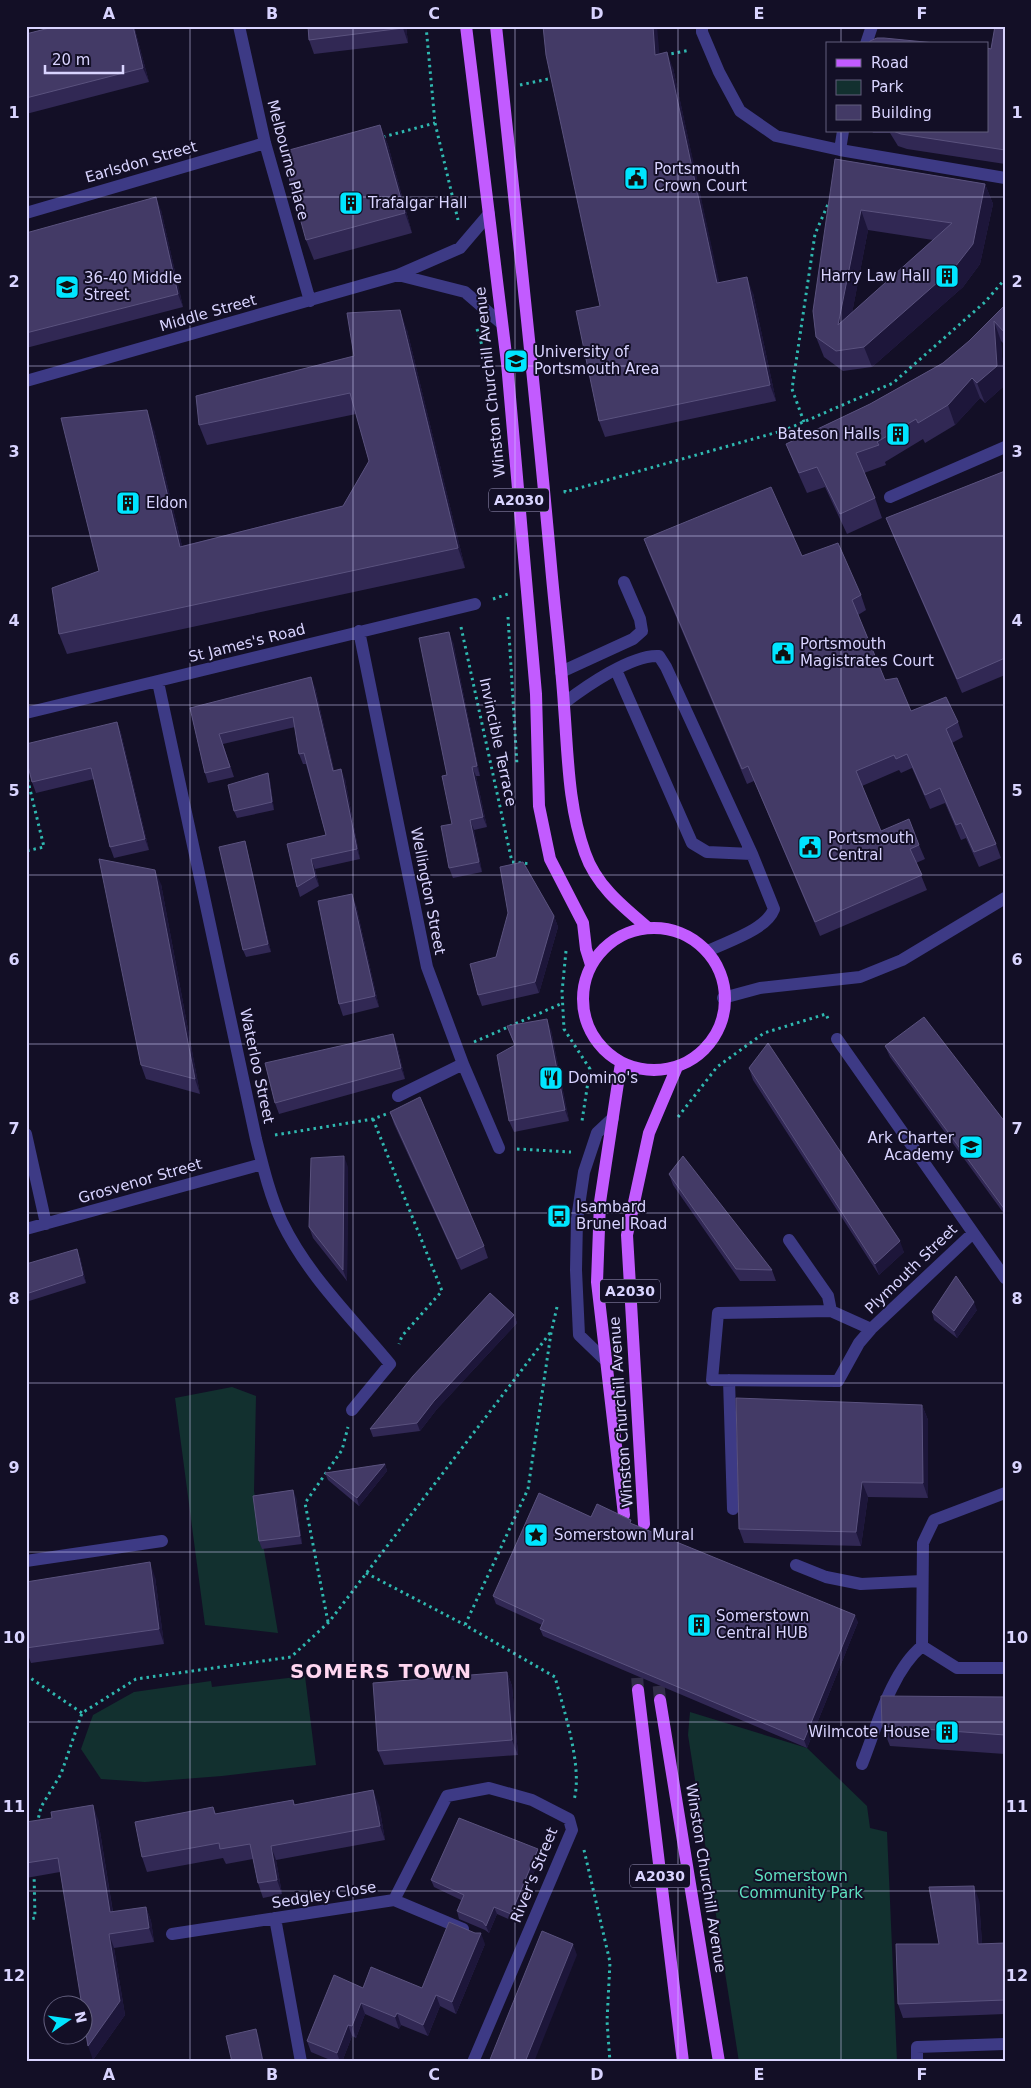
<svg xmlns="http://www.w3.org/2000/svg" width="1031" height="2088" viewBox="0 0 1031 2088" font-family="'DejaVu Sans',sans-serif">
  <style>
    .green { fill: #12302f }
    .lines { fill: none; stroke-linecap: round; stroke-linejoin: round }
    .major-tunnel { stroke: #312d47; stroke-width: 12; stroke-dasharray: 12 6; stroke-linecap: butt }
    .path { stroke: #2fb8b0; stroke-width: 3; stroke-dasharray: 2.5 4; stroke-linecap: butt }
    .minor { stroke: #3d3a85; stroke-width: 12 }
    .major { stroke: #c25bff; stroke-width: 12 }
    .wall { fill: #312854; fill-rule: evenodd }
    .shaded-wall { fill: #1d163a }
    .building { fill: #433a66; stroke: #5a527e; fill-rule: evenodd }
    .grid { fill: none; stroke: #d9d4ff; stroke-width: 1; stroke-opacity: 0.55 }
    .labels { text-anchor: middle; stroke-width: 4; stroke-linejoin: round; paint-order: stroke }
    .shield { fill: #130f26; stroke: #9e99be; stroke-width: 1 }
    .shield-label { font-size: 14px; font-weight: bold; fill: #d9d4ff }
    .street-label { font-size: 15px; fill: #d9d4ff; stroke: #130f26 }
    .poi-label { font-size: 15px; fill: #d9d4ff; stroke: #130f26; text-anchor: start }
    .park-label { font-size: 15px; fill: #5fe0c0; stroke: #130f26 }
    .district-label { font-size: 20px; font-weight: bold; letter-spacing: 1px; fill: #ffd6f0; stroke: #130f26 }
    .neatline { fill: none; stroke: #d9d4ff; stroke-width: 2 }
    .grid-label { font-size: 16px; text-anchor: middle; font-weight: bold; fill: #d9d4ff }
  </style>
  <rect width="100%" height="100%" fill="#130f26"/>
  <path class="green" d="M232,1387L256,1396L254,1491L278,1633L205,1625L175,1398Z
    M305,1676L316,1765L222,1776L145,1782L101,1779L81,1749L93,1715L134,1692L211,1681L212,1687Z
    M690,1712L807,1748L867,1806L870,1828L887,1832L897,2062L804,2059L803,2062H739L688,1735Z"/>
  <g class="lines">
    <path class="major-tunnel" d="M636,1660L638,1690
      M657,1668L660,1700"/>
    <path class="path" d="M426,26L435,123L458,220
      M665,55L690,50
      M520,85L553,78
      M383,137L435,123
      M477,329L484,352
      M804,422L792,389L815,234L829,202
      M565,490V492L785,430L893,383L985,302L1005,279
      M493,599L508,594
      M508,617L517,765
      M461,627L512,862L531,864
      M26,773L44,847L26,851
      M566,951L562,992L564,1029L590,1069L582,1121
      M474,1042L563,1003
      M678,1117L717,1067L764,1033L826,1014L829,1021
      M373,1119L442,1291L402,1336L399,1344
      M275,1135L373,1119L389,1113
      M517,1149L571,1152
      M557,1307L551,1333L528,1489L465,1625L555,1677C564,1711 583,1767 574,1800
      M366,1573L465,1625
      M328,1622L305,1503L342,1450L348,1427
      M26,1675L82,1713
      M37,1824L41,1807L61,1774L82,1713L136,1679L291,1657L329,1622L550,1333
      M584,1850L610,1962L607,2021L610,2062
      M26,1920L35,1918L34,1872"/>
    <path class="minor" d="M239,26L265,143L310,301
      M702,26V32L719,72L740,111L776,136L840,150L1005,178
      M866,44L872,26
      M840,150L843,131
      M26,213L265,143
      M398,275L465,292L501,323
      M26,381L398,275L460,248L489,214
      M890,497L1005,447
      M359,631L427,967L463,1064L499,1148
      M616,670L692,843L707,852L752,854
      M561,672L633,639L642,631L640,619L624,582
      M158,682L256,1139C263,1167 270,1196 282,1222C308,1276 353,1319 390,1364L352,1410
      M564,703C585,687 632,654 659,656L666,667L752,854L774,909C766,930 728,941 708,951
      M26,713L475,604
      M723,998L760,988L860,977L902,960L1005,898
      M837,1039L1005,1278
      M398,1096L463,1064
      M26,1134L46,1224
      M26,1229L262,1164
      M789,1240L828,1296L831,1311
      M871,1329L831,1311L718,1313L712,1380L838,1381L859,1343L871,1329L973,1233
      M606,1361L579,1335L576,1270L577,1219L584,1172L597,1133L613,1118
      M729,1380L733,1509
      M1005,1493L934,1520L923,1543L922,1646L957,1668H1005
      M26,1561L162,1541
      M796,1565L826,1577L861,1584L922,1581
      M862,1764C877,1726 891,1672 922,1646
      M394,1900L463,1929
      M275,1918L301,2062
      M172,1934L394,1900L447,1796L489,1788L532,1800L569,1819L572,1830L473,2062
      M917,2062V2047L1005,2044"/>
    <path class="major" d="M466,26L507,363L536,694L539,806L550,859L583,923L586,949L591,965
      M496,26C515,206 535,386 551,566C555,612 561,659 564,706C568,755 568,806 585,853C596,885 622,906 647,927
      M583 999a71 71 0 1 1 142 0a71 71 0 1 1-142 0Z
      M621,1063L600,1202L597,1282L624,1515
      M644,1524L627,1235L649,1133L677,1067
      M638,1690L683,2062
      M660,1700L719,2062"/>
  </g>
  <path class="wall" d="M57,26H134L149,82L26,114V34Z
    M308,26H406L408,43L314,54L309,40Z
    M1005,26V164L907,149L898,146L890,133H873L872,131H987L991,49Z
    M659,54L673,68L719,283L753,293L776,401L605,437L599,421L600,306Z
    M380,125L388,145L412,233L314,260L306,240Z
    M835,159L985,184L993,204L980,264L963,287L872,367L843,371L824,357L816,337ZM868,230L933,240L852,313Z
    M161,210L183,307L26,348V233Z
    M1005,305V345L1001,341L1004,386L985,403L980,398L955,425L925,443L923,439L885,462L886,465L864,473L875,498L882,518L847,534L825,487L807,493L794,464L786,444L870,404L943,363L969,341Z
    M407,330L465,568L67,654L59,634L99,571L154,430L182,546L343,506L369,461L356,414L207,445L199,425L354,356Z
    M1005,471V675L962,693L892,533L886,518Z
    M644,539L802,556L861,595L866,610L858,615L885,680L911,711L958,722L963,737L952,743L996,844L1001,858L979,867L966,838L961,840L945,803L930,809L912,768L901,773L899,770L862,786L881,831L919,845L925,859L916,863L927,890L820,936L754,781L747,784L649,553Z
    M453,642L480,776H476L487,827L474,830L482,872L453,878L449,868L452,824L447,775Z
    M315,687L334,770L345,779L360,859L315,869L319,886L300,897L297,887L287,844L326,835L306,764H303L299,754L295,727L223,744L234,777L208,783L205,773L190,708Z
    M117,722L121,733L149,850L114,858L110,847L94,779L36,793L32,782Z
    M268,773L270,781L274,810L237,818L234,811Z
    M245,841L247,849L271,952L246,957L243,950Z
    M161,884L200,1094L146,1079L141,1065Z
    M356,905L379,1007L343,1016L339,1004Z
    M554,916L558,927L539,993L482,1006L478,995L496,957Z
    M507,1026L551,1030L569,1121L514,1132L509,1121L515,1046Z
    M397,1045L405,1079L279,1114L275,1103Z
    M885,1046L1005,1122V1215L890,1057Z
    M749,1068L904,1252L879,1275L753,1080Z
    M390,1112L484,1246L488,1258L461,1270L394,1124Z
    M348,1167L347,1281L313,1238L309,1227Z
    M669,1174L772,1270L776,1281H740L673,1185Z
    M80,1257L86,1283L26,1302V1264Z
    M977,1310L957,1338L934,1320L932,1312Z
    M514,1315L517,1323L437,1409L420,1431L373,1437L370,1429Z
    M922,1405L928,1420V1498L868,1497L861,1546L744,1543L739,1529Z
    M385,1464L387,1471L359,1506L328,1480L325,1473Z
    M296,1497L302,1544L262,1549L259,1541Z
    M591,1517L632,1524L858,1622L807,1748L543,1636L540,1629L542,1625L496,1604L493,1596Z
    M155,1577L164,1644L31,1663L26,1650V1582Z
    M507,1672L512,1686L518,1755L384,1765L378,1751Z
    M1005,1697V1754L890,1746L882,1726Z
    M293,1800L295,1805H379L385,1840L276,1860L282,1894L263,1898L258,1883L253,1859L226,1864L223,1858L147,1872L142,1857L213,1807L216,1814Z
    M98,1819L113,1912L146,1907L151,1921L154,1942L114,1948L125,2015L93,2060L60,1872L26,1878V1822Z
    M541,1856L513,1921L497,1914L489,1933L485,1930L459,1919L457,1911L461,1900L434,1887L431,1880Z
    M979,1900L982,1944L1005,1943V2014L903,2018L898,2004L939,1944Z
    M485,1944L456,2014L440,2006L428,2036L401,2025L399,2029L365,2014L356,2038L352,2036L342,2062H335L311,2052L307,2041L363,1988H422Z"/>
  <path class="shaded-wall" d="M133,26H134L149,82L143,68Z
    M402,26H406L408,43L403,28Z
    M653,26H657L661,71L655,55Z
    M667,52L673,68L723,299L717,283Z
    M380,125L388,145L412,233L405,213Z
    M985,184L993,204L980,264L963,287L872,367L864,347Z
    M156,197L161,210L183,307L178,294Z
    M861,210L868,230L846,345L838,325Z
    M747,277L753,293L776,401L770,385Z
    M400,310L407,330L465,568L458,548Z
    M994,321L1001,341L1004,386L985,403L977,383Z
    M972,378L980,398L955,425L948,405Z
    M147,410L154,430L187,567L180,547Z
    M449,632L453,642L480,776L477,766Z
    M311,677L315,687L336,781L333,771Z
    M117,722L121,733L149,850L145,839Z
    M472,767L476,776L487,827L483,817Z
    M341,769L345,779L360,859L357,849Z
    M268,773L270,781L274,810L272,802Z
    M470,820L474,830L482,872L479,862Z
    M245,841L247,849L271,952L268,944Z
    M311,859L315,869L319,886L315,876Z
    M155,870L161,884L200,1094L195,1079Z
    M352,894L356,905L379,1007L375,996Z
    M554,916L558,927L539,993L535,982Z
    M547,1019L551,1030L569,1121L565,1110Z
    M393,1034L397,1045L405,1079L401,1068Z
    M344,1156L348,1167L347,1281L343,1270Z
    M900,1241L904,1252L879,1275L875,1264Z
    M77,1249L80,1257L86,1283L83,1275Z
    M974,1302L977,1310L957,1338L954,1331Z
    M514,1315L517,1323L437,1409L420,1431L417,1423L434,1401Z
    M922,1405L928,1420V1498L923,1483Z
    M385,1464L387,1471L359,1506L357,1498Z
    M862,1482L868,1497L861,1546L856,1532Z
    M293,1490L296,1497L302,1544L300,1536Z
    M150,1562L155,1577L164,1644L159,1629Z
    M855,1615L858,1622L807,1748L804,1740Z
    M507,1672L512,1686L518,1755L512,1740Z
    M373,1790L379,1805L385,1840L380,1826Z
    M93,1805L98,1819L115,1926L110,1912Z
    M271,1846L276,1860L282,1894L277,1880Z
    M538,1849L541,1856L513,1921L511,1914Z
    M974,1886L979,1900L983,1957L978,1944Z
    M146,1907L151,1921L154,1942L149,1928Z
    M494,1907L497,1914L489,1933L486,1926Z
    M481,1933L485,1944L456,2014L452,2002Z
    M109,1934L114,1948L125,2015L93,2060L88,2046Z
    M573,1944L577,1955L534,2062H525Z
    M436,1995L440,2006L428,2036L423,2025Z
    M361,2003L365,2014L356,2038L352,2026Z
    M397,2013L401,2025L399,2029L395,2017Z
    M348,2025L352,2036L342,2062H340L337,2053Z
    M256,2029L259,2037L264,2062H263Z"/>
  <path class="building" d="M57,26H133L143,68L26,98V34Z
    M308,26H402L403,28L309,40Z
    M543,26H653L655,55L667,52L717,283L747,277L770,385L599,421L576,311L600,306L546,55Z
    M995,26H1005V150L901,134L893,131H987V48L991,49Z
    M877,38H884L945,44H869L870,41Z
    M380,125L405,213L306,240L282,152Z
    M835,159L985,184L973,244L955,267L864,347L836,351L816,337L813,311ZM861,210L952,223L838,325Z
    M156,197L178,294L26,333V233Z
    M1005,305V333L994,321L997,366L977,383L972,378L948,405L918,423L916,419L877,442L879,445L856,453L875,498L840,514L817,467L799,473L786,444L870,404L943,363L969,341Z
    M400,310L458,548L59,634L52,588L99,571L61,418L147,410L180,547L343,506L369,461L350,393L199,425L196,396L354,356L347,313Z
    M1005,471V658L957,679L886,518Z
    M771,487L802,556L838,543L861,595L852,600L885,680L897,678L911,711L946,697L958,722L946,729L996,844L974,852L961,823L956,825L940,788L925,795L907,754L896,759L894,755L856,771L881,831L909,819L919,845L910,849L922,875L815,922L748,766L742,769L644,539Z
    M449,632L477,766L472,767L483,817L470,820L479,862L449,868L441,826L452,824L442,776L447,775L419,638Z
    M311,677L333,771L341,769L357,849L311,859L315,876L297,887L287,844L326,835L304,753L299,754L293,717L219,734L230,767L205,773L190,708Z
    M117,722L145,839L110,847L91,768L32,782L26,758V744Z
    M268,773L272,802L234,811L228,785Z
    M245,841L268,944L243,950L219,847Z
    M99,859L155,870L195,1079L141,1065Z
    M523,862L554,916L535,982L478,995L470,964L496,957L508,913L500,867Z
    M352,894L375,996L339,1004L318,901Z
    M924,1017L1005,1122V1210L885,1046Z
    M547,1019L565,1110L509,1121L497,1055L515,1045L507,1026Z
    M393,1034L401,1068L275,1103L265,1063Z
    M768,1043L900,1241L875,1264L749,1068Z
    M420,1097L484,1246L457,1259L390,1112Z
    M344,1156L343,1270L309,1227L311,1158Z
    M683,1156L772,1270L736,1269L669,1174Z
    M77,1249L83,1275L26,1294V1264Z
    M956,1276L974,1302L954,1331L932,1312Z
    M490,1293L514,1315L434,1401L417,1423L370,1429L413,1376Z
    M736,1398L922,1405L923,1483L862,1482L856,1532L739,1529Z
    M385,1464L357,1498L325,1473Z
    M293,1490L300,1536L259,1541L253,1496Z
    M539,1493L591,1517L597,1504L631,1520L630,1523L855,1615L804,1740L540,1629L544,1620L493,1596Z
    M150,1562L159,1629L26,1648V1582Z
    M507,1672L512,1740L378,1751L373,1683Z
    M881,1696L1005,1697V1735L882,1726Z
    M373,1790L380,1826L271,1846L277,1880L258,1883L250,1844L220,1849L219,1843L142,1857L135,1822L213,1807L215,1814L293,1800L294,1805Z
    M93,1805L110,1912L146,1907L149,1928L109,1934L120,2001L88,2046L82,2011V2006L58,1858L26,1863V1822L52,1818L51,1812Z
    M459,1818L538,1849L511,1914L494,1907L486,1926L483,1922L457,1911L464,1895L431,1880Z
    M974,1886L978,1944L1005,1943V2000L898,2004L896,1944H939L929,1887Z
    M449,1922L475,1933H481L452,2002L436,1995L423,2025L397,2013L395,2017L361,2003L352,2026L348,2025L337,2053L307,2041L334,1975L363,1988L371,1967L422,1988Z
    M542,1931L573,1944L525,2062H489Z
    M256,2029L263,2062H232L226,2036Z"/>
  <path class="grid" d="M190,26V2062M353,26V2062M515,26V2062M678,26V2062M841,26V44M841,131V2062M26,197H1005M26,366H1005M26,536H1005M26,705H1005M26,875H1005M26,1044H1005M26,1213H1005M26,1383H1005M26,1552H1005M26,1722H1005M26,1891H1005"/>
  <defs>
    <g id="civic-square" transform="scale(1.25)"><rect x="-9" y="-9" width="18" height="18" rx="4" fill="#00e5ff" stroke="#130f26"/><path d="M-.6-6.5H3V-4.5H.6V-3L4-1V1h2V6H-6V1h2V-1L-.6-3ZM-1.2 2.5V6h2.4V2.5Z" fill="#111"/></g>
    <g id="building-square" transform="scale(1.25)"><rect x="-9" y="-9" width="18" height="18" rx="4" fill="#00e5ff" stroke="#130f26"/><path d="M-4-6H4V6H1V3H-1V6H-4ZM-2.5-4.3h1.7v1.8h-1.7ZM.8-4.3h1.7v1.8H.8ZM-2.5-1h1.7V.8h-1.7ZM.8-1h1.7V.8H.8Z" fill="#111"/></g>
    <g id="university-square" transform="scale(1.25)"><rect x="-9" y="-9" width="18" height="18" rx="4" fill="#00e5ff" stroke="#130f26"/><path d="M0-5L7-2L0 1L-7-2ZM-4 1L0 2.5L4 1V4Q0 6-4 4Z" fill="#111"/></g>
    <g id="restaurant-square" transform="scale(1.25)"><rect x="-9" y="-9" width="18" height="18" rx="4" fill="#00e5ff" stroke="#130f26"/><path d="M-5-6h1v4h1v-4h1v4h1v-4h1v5L-1.5 .5V6h-2V.5L-5-1ZM5-6V6H3V1.5H1.5Q1.5-4 5-6Z" fill="#111"/></g>
    <g id="school-square" transform="scale(1.25)"><rect x="-9" y="-9" width="18" height="18" rx="4" fill="#00e5ff" stroke="#130f26"/><path d="M0-5L7-2L0 1L-7-2ZM-4 1L0 2.5L4 1V4Q0 6-4 4Z" fill="#111"/></g>
    <g id="bus-square" transform="scale(1.25)"><rect x="-9" y="-9" width="18" height="18" rx="4" fill="#00e5ff" stroke="#130f26"/><path d="M-5-6H5V4H4V6H2V4H-2V6H-4V4H-5ZM-3.5-4V0h7V-4ZM-3.5 1.2v1.5H-2V1.2ZM2 1.2v1.5H3.5V1.2Z" fill="#111"/></g>
    <g id="sight-square" transform="scale(1.25)"><rect x="-9" y="-9" width="18" height="18" rx="4" fill="#00e5ff" stroke="#130f26"/><path d="M0-6L1.8-2.2L6-1.7L2.9 1.2L3.7 5.4L0 3.3L-3.7 5.4L-2.9 1.2L-6-1.7L-1.8-2.2Z" fill="#111"/></g>
  </defs>
  <g fill-rule="evenodd">
    <use href="#civic-square" x="636" y="178"/>
    <use href="#building-square" x="351" y="203"/>
    <use href="#building-square" x="947" y="276"/>
    <use href="#university-square" x="67" y="287"/>
    <use href="#university-square" x="516" y="361"/>
    <use href="#building-square" x="898" y="434"/>
    <use href="#building-square" x="128" y="503"/>
    <use href="#civic-square" x="783" y="653"/>
    <use href="#civic-square" x="810" y="847"/>
    <use href="#restaurant-square" x="551" y="1078"/>
    <use href="#school-square" x="971" y="1147"/>
    <use href="#bus-square" x="559" y="1216"/>
    <use href="#sight-square" x="536" y="1535"/>
    <use href="#building-square" x="699" y="1625"/>
    <use href="#building-square" x="947" y="1732"/>
  </g>
  <g class="labels">
    <g class="shield">
      <rect x="489" y="488.5" width="60" height="23" rx="4"/>
      <rect x="600" y="1279.5" width="60" height="23" rx="4"/>
      <rect x="630" y="1864.5" width="60" height="23" rx="4"/>
    </g>
    <g class="shield-label">
      <text x="519" y="505">A2030</text>
      <text x="630" y="1296">A2030</text>
      <text x="660" y="1881">A2030</text>
    </g>
    <g class="street-label">
      <text transform="translate(288 160) rotate(75)" y="5">Melbourne Place</text>
      <text transform="translate(141 162) rotate(-16)" y="5">Earlsdon Street</text>
      <text transform="translate(208 313) rotate(-16)" y="5">Middle Street</text>
      <text transform="translate(490 382) rotate(-96)" y="5">Winston Churchill Avenue</text>
      <text transform="translate(247 643) rotate(-14)" y="5">St James's Road</text>
      <text transform="translate(498 742) rotate(78)" y="5">Invincible Terrace</text>
      <text transform="translate(428 891) rotate(79)" y="5">Wellington Street</text>
      <text transform="translate(257 1066) rotate(78)" y="5">Waterloo Street</text>
      <text transform="translate(140 1181) rotate(-16)" y="5">Grosvenor Street</text>
      <text transform="translate(911 1269) rotate(-44)" y="5">Plymouth Street</text>
      <text transform="translate(621 1412) rotate(-94)" y="5">Winston Churchill Avenue</text>
      <text transform="translate(534 1875) rotate(-68)" y="5">River's Street</text>
      <text transform="translate(706 1878) rotate(81)" y="5">Winston Churchill Avenue</text>
      <text transform="translate(324 1895) rotate(-9)" y="5">Sedgley Close</text>
    </g>
    <g class="poi-label">
      <text x="654" y="174">Portsmouth<tspan x="654" dy="17">Crown Court</tspan></text>
      <text x="368" y="208">Trafalgar Hall</text>
      <text x="930" y="281" text-anchor="end">Harry Law Hall</text>
      <text x="84" y="283">36-40 Middle<tspan x="84" dy="17">Street</tspan></text>
      <text x="534" y="357">University of<tspan x="534" dy="17">Portsmouth Area</tspan></text>
      <text x="880" y="439" text-anchor="end">Bateson Halls</text>
      <text x="146" y="508">Eldon</text>
      <text x="800" y="649">Portsmouth<tspan x="800" dy="17">Magistrates Court</tspan></text>
      <text x="828" y="843">Portsmouth<tspan x="828" dy="17">Central</tspan></text>
      <text x="568" y="1083">Domino's</text>
      <text x="954" y="1143" text-anchor="end">Ark Charter<tspan x="954" dy="17">Academy</tspan></text>
      <text x="576" y="1212">Isambard<tspan x="576" dy="17">Brunel Road</tspan></text>
      <text x="554" y="1540">Somerstown Mural</text>
      <text x="716" y="1621">Somerstown<tspan x="716" dy="17">Central HUB</tspan></text>
      <text x="930" y="1737" text-anchor="end">Wilmcote House</text>
    </g>
    <g class="park-label">
      <text x="801" y="1881">Somerstown<tspan x="801" dy="17">Community Park</tspan></text>
    </g>
    <g class="district-label">
      <text x="381" y="1678">SOMERS TOWN</text>
    </g>
  </g>
  <rect width="1031" height="2088" fill="none" stroke="#130f26" stroke-width="55"/>
  <rect x="826" y="42" width="162" height="90" fill="#130f26" stroke="#625e7d"/>
  <rect x="836" y="59" width="25" height="8" fill="#c25bff" stroke="#625e7d"/>
  <text x="871" y="68" font-size="15" fill="#d9d4ff">Road</text>
  <rect x="836" y="80" width="25" height="15" fill="#12302f" stroke="#625e7d"/>
  <text x="871" y="92" font-size="15" fill="#d9d4ff">Park</text>
  <rect x="836" y="105" width="25" height="15" fill="#433a66" stroke="#625e7d"/>
  <text x="871" y="118" font-size="15" fill="#d9d4ff">Building</text>
  <g transform="translate(68 2020) rotate(77)"><circle r="24" fill="#130f26" stroke="#625e7d"/>
  <path d="M0-4L9 19L0 12L-9 19Z" fill="#00e5ff"/>
  <text y="-8" font-size="14" font-weight="bold" text-anchor="middle" fill="#d9d4ff">N</text>
  </g>
  <path d="M45 65v8h78v-8" fill="none" stroke="#d9d4ff" stroke-width="2.5"/>
  <text x="52" y="65" font-size="15" fill="#d9d4ff" stroke="#130f26" stroke-width="4" paint-order="stroke">20 m</text>
  <rect x="28" y="28" width="976" height="2032" class="neatline"/>
  <g class="grid-label">
    <text x="109" y="19">A</text>
    <text x="272" y="19">B</text>
    <text x="434" y="19">C</text>
    <text x="597" y="19">D</text>
    <text x="759" y="19">E</text>
    <text x="922" y="19">F</text>
    <text x="14" y="118">1</text>
    <text x="1017" y="118">1</text>
    <text x="14" y="287">2</text>
    <text x="1017" y="287">2</text>
    <text x="14" y="457">3</text>
    <text x="1017" y="457">3</text>
    <text x="14" y="626">4</text>
    <text x="1017" y="626">4</text>
    <text x="14" y="796">5</text>
    <text x="1017" y="796">5</text>
    <text x="14" y="965">6</text>
    <text x="1017" y="965">6</text>
    <text x="14" y="1134">7</text>
    <text x="1017" y="1134">7</text>
    <text x="14" y="1304">8</text>
    <text x="1017" y="1304">8</text>
    <text x="14" y="1473">9</text>
    <text x="1017" y="1473">9</text>
    <text x="14" y="1643">10</text>
    <text x="1017" y="1643">10</text>
    <text x="14" y="1812">11</text>
    <text x="1017" y="1812">11</text>
    <text x="14" y="1981">12</text>
    <text x="1017" y="1981">12</text>
    <text x="109" y="2080">A</text>
    <text x="272" y="2080">B</text>
    <text x="434" y="2080">C</text>
    <text x="597" y="2080">D</text>
    <text x="759" y="2080">E</text>
    <text x="922" y="2080">F</text>
  </g>
</svg>
